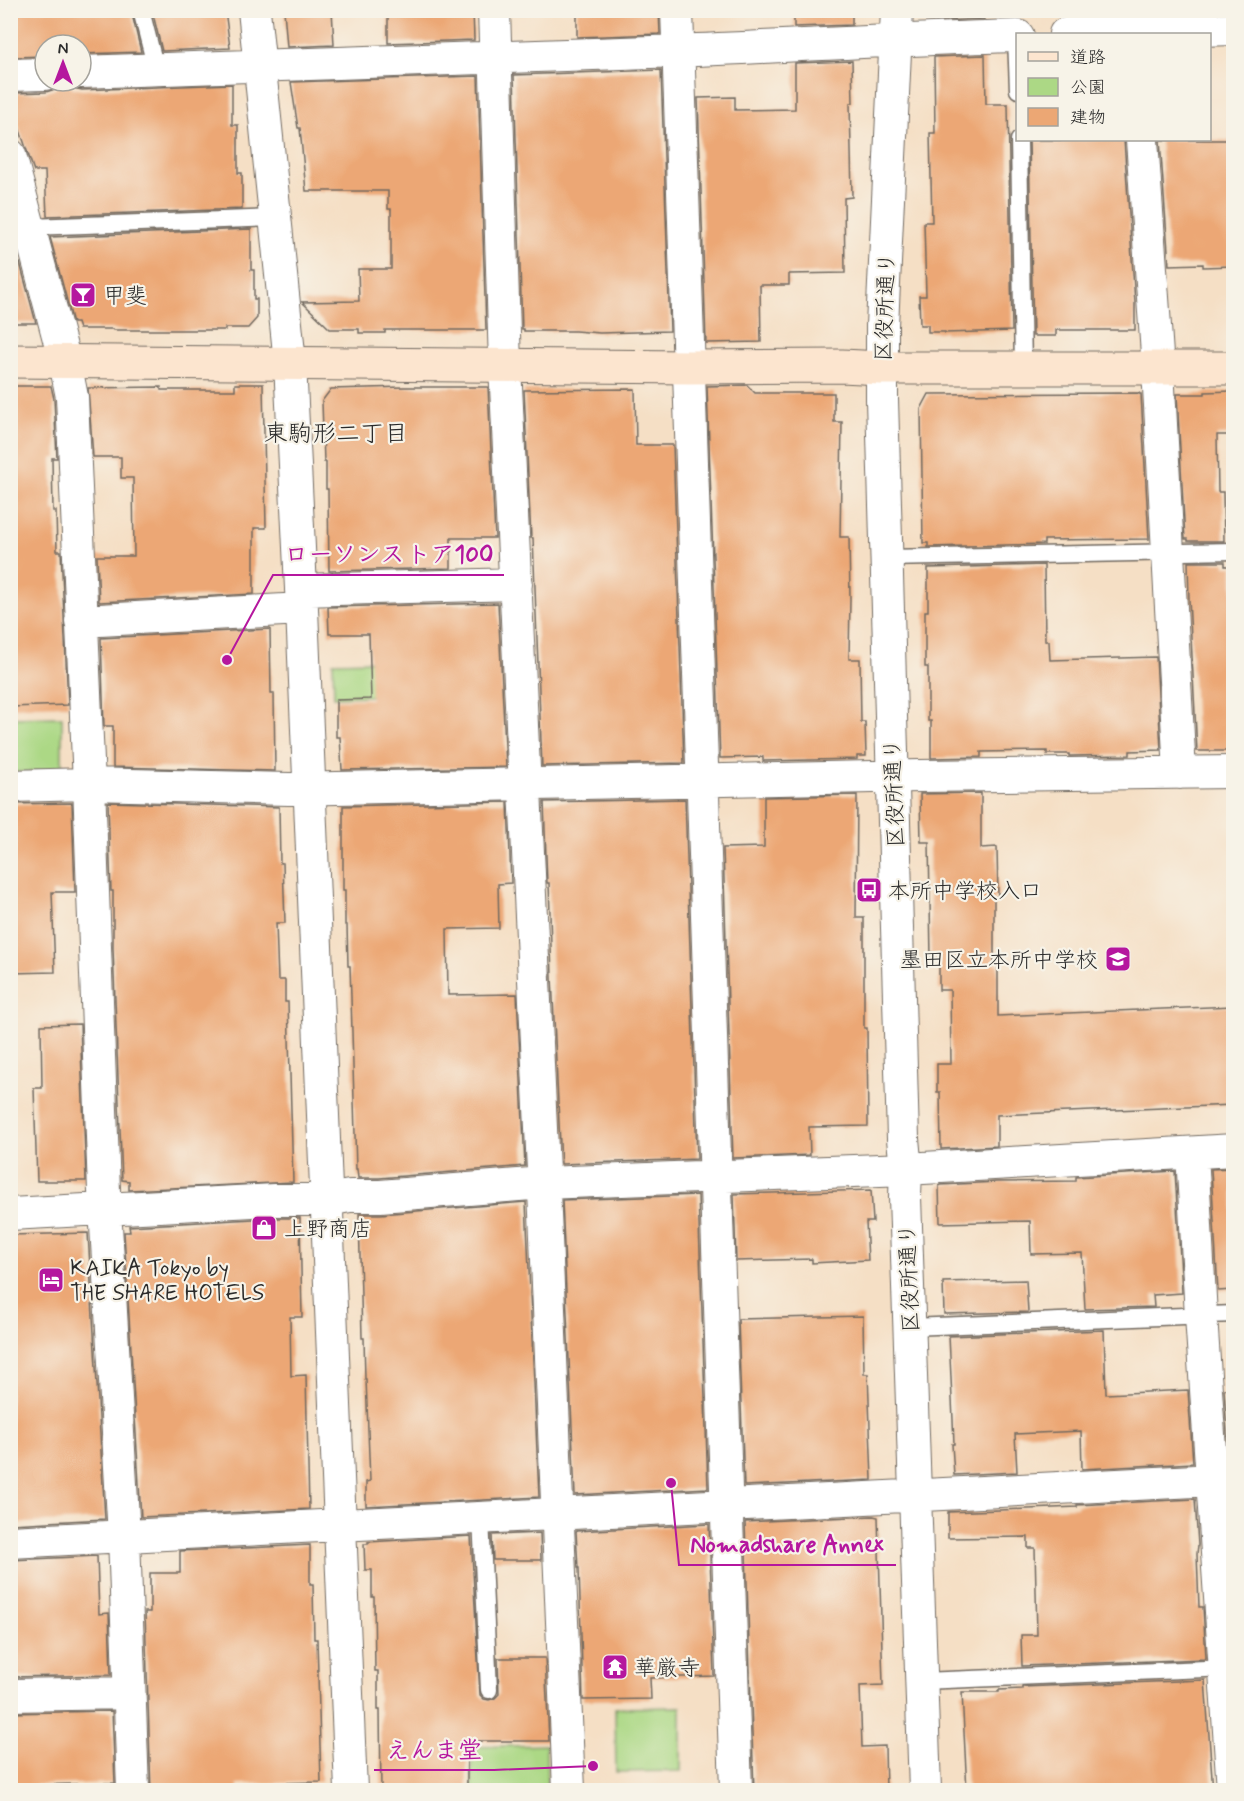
<svg xmlns="http://www.w3.org/2000/svg" width="1244" height="1801" viewBox="0 0 1244 1801" font-family="Mynerve,'Klee One',sans-serif">
  <style>
    .green { fill: #acd885; stroke: #6c8258; stroke-width: 1.5 }
    .building { fill: #eca774 }
    .lines { fill: none; stroke-linecap: round; stroke-linejoin: round }
    .lane-casing { stroke: #726a61; stroke-width: 19 }
    .street-casing { stroke: #726a61; stroke-width: 34 }
    .secondary-casing { stroke: #726a61; stroke-width: 35 }
    .lane { stroke: #fff; stroke-width: 16 }
    .street { stroke: #fff; stroke-width: 32 }
    .secondary { stroke: #fce5cf; stroke-width: 33 }
    .labels { text-anchor: middle; stroke-width: 4.5; stroke-linejoin: round; paint-order: stroke }
    .poi-label { font-size: 22px; fill: #2b2b2b; stroke: #f7f3e8; text-anchor: start }
    .street-label { font-size: 22px; fill: #2b2b2b; stroke: #f7f3e8 }
    .neighbourhood-label { font-size: 24px; fill: #2b2b2b; stroke: #f7f3e8 }
    .leader { fill: none; stroke: #b5179e; stroke-width: 2 }
    .callout-dot { fill: #b5179e; stroke: #f7f3e8; stroke-width: 2 }
    .callout-label { font-size: 24px; text-anchor: middle; font-weight: bold; fill: #b5179e; stroke: #f7f3e8; stroke-width: 4.5; stroke-linejoin: round; paint-order: stroke }
  </style>
  <rect width="100%" height="100%" fill="#f7f3e8"/>
  <filter id="ink" filterUnits="userSpaceOnUse"><feTurbulence type="fractalNoise" baseFrequency=".0167" numOctaves="2"/><feDisplacementMap in="SourceGraphic" scale="12" xChannelSelector="R" yChannelSelector="G"/><feConvolveMatrix kernelMatrix="1 2 1 2 8 2 1 2 1" color-interpolation-filters="sRGB"/></filter>
  <filter id="wash" filterUnits="userSpaceOnUse"><feTurbulence type="fractalNoise" baseFrequency=".008" numOctaves="4" result="noise"/><feDisplacementMap in="SourceGraphic" scale="24" xChannelSelector="R" yChannelSelector="G"/><feGaussianBlur stdDeviation="1.35" result="paint"/><feColorMatrix in="noise" values="0 0 0 0 0 0 0 0 0 0 0 0 0 0 0 0 0 1.4 0 .05"/><feComposite in="paint" operator="in"/></filter>
  <g filter="url(#wash)">
    <rect width="100%" height="100%" fill="#f5dfc5"/>
    <path class="green" d="M455,659L456,694L334,697L333,662Z
      M62,717V772H11L10,718Z
      M681,1707V1771L616,1772L615,1708Z
      M546,1745L547,1790H472L471,1747Z"/>
    <g id="blocks">
      <path class="building" d="M10,10H131L141,52L81,54V45H45V56L14,57V54H10Z
        M152,10H225L230,48L162,51Z
        M284,10H332L334,45L287,47Z
        M388,10H473L474,40L388,43Z
        M577,10H659L660,34L577,37Z
        M794,10H852V25L794,27Z
        M936,10H984V19L936,21Z
        M985,55L986,104H1008L1012,331L945,333V332H928V325H920L919,296H926L924,222H932L930,133H935L934,57Z
        M852,61L853,103H850L852,197L844,198L845,273L789,274V285H760L761,342L706,343L698,98L735,97V110L795,109V63Z
        M661,70L670,331L600,333L575,331H524V329H522L514,75Z
        M478,76L486,330H385V333H359V329H330L302,302L359,301L358,269H391V209H388V191H306L300,128H298L291,82Z
        M61,81H66L73,88L82,90L232,84V125H238V173H242V209L47,216L45,171H34L15,116L14,93L46,92L55,89Z
        M1029,140H1124L1135,303V330H1056V336H1033Z
        M1160,140H1233V266L1203,267V264L1169,265Z
        M251,229V270H254V299H257V318L248,328H225V330H113V329H79L77,323H73L50,237Z
        M10,263H20L36,323H11Z
        M235,384H263L266,528H254V594L99,602L97,556H134L133,478H121V457H93L88,388L161,387V390H235Z
        M747,385L755,393H834V422H842L840,537H849L850,599L849,659H860L861,722H865L866,756H857V759L763,761V757L720,758L707,386Z
        M10,386H51L54,399L57,458H52L53,511H56L57,551H61L68,705L10,707Z
        M404,387H488L495,538H451V568L329,571L328,489H326V462H324L322,401L331,389Z
        M635,389L636,445H673L684,763L542,766L533,538H531L524,390Z
        M1233,391V435H1217L1218,492H1223L1224,541H1188V539H1185L1177,394H1205V392Z
        M1139,393V394H1141L1149,539L1044,540V544L928,547V543H923L921,409L929,394Z
        M1188,562H1225V566H1233V751H1197L1189,599Z
        M1044,565L1045,641H1049L1050,660L1156,657L1161,750L1130,751V755L1069,756V754H1047V751L981,752V757L931,758V721H928V667H925V611H928V568Z
        M498,603L506,767L342,770L340,737H336V700L371,699L369,634H329L328,607Z
        M270,629L271,693H274L275,771L113,767V726H104L101,638Z
        M981,793V848L997,847L998,897H994V964H998V1016L1233,1006V1105L997,1115V1146L941,1149L940,1092H937V1064H951L950,990H939V959H931L929,842H921L920,794Z
        M857,795L856,918H864V1028H867L868,1126L809,1127L810,1155L733,1158L723,848L764,847V797Z
        M685,799L697,1159L561,1164L552,977L549,883H547L544,802Z
        M108,802L279,807L280,863H283L285,923H276L278,980H285V1002H288L293,1182L129,1190V1181L122,1180L113,948V891H111Z
        M508,802L511,883L498,884L499,928L447,929L448,995L517,994L525,1166L379,1178H358L357,1169H356L351,997L350,966H348L347,925H345V890H343V806Z
        M72,803L75,892H52L55,972L10,973V804Z
        M80,1024L86,1181H37L34,1088H42L41,1025Z
        M1233,1168V1290L1218,1291L1211,1169Z
        M1175,1171L1182,1293L1153,1295L1154,1307L1085,1309L1082,1253L1031,1254L1030,1221L940,1223L939,1186L941,1185L997,1182L1076,1181V1177Z
        M871,1190L873,1222H866L868,1260L812,1263V1259L736,1261L734,1194Z
        M698,1195L708,1488L575,1495L562,1200Z
        M526,1202L539,1497L366,1506V1482L370,1481L366,1379H365L364,1338H362L359,1214H381Z
        M274,1218H300L302,1317H290L291,1376L306,1375L309,1509L141,1517L124,1232H130L129,1226Z
        M88,1233L105,1519L10,1524V1235Z
        M1026,1280L1028,1312L944,1314L943,1282Z
        M863,1316L864,1374H868L872,1480L744,1486L738,1319Z
        M1104,1330L1106,1394L1188,1390L1193,1463L1082,1469L1081,1431L1015,1434L1017,1472L954,1475L952,1444H954L953,1420L949,1336Z
        M1224,1389H1233V1461H1229Z
        M1195,1499L1198,1545L1197,1554L1199,1607H1203L1206,1658L1204,1659L1022,1666L1021,1635H1037L1035,1548H1028V1537L948,1538V1512L1077,1507V1505Z
        M873,1516L878,1517L883,1685L860,1686L862,1747L885,1746L886,1791H754L745,1522Z
        M709,1524L714,1676L650,1678L651,1699L583,1700L579,1568H578L576,1531Z
        M540,1533L541,1560H493L492,1535Z
        M471,1536L480,1695L484,1699L489,1700L495,1698L499,1694L498,1658H545L549,1741H467V1791H381L380,1710H378V1671H375L374,1597H372V1570H365L364,1544H368V1542Z
        M310,1545V1584H313L314,1639H317L321,1782L238,1784V1791H151L145,1612H150V1573H180V1551Z
        M97,1556L99,1614L109,1613L111,1675L10,1677V1623H13L11,1560Z
        M1205,1680L1213,1791H967L962,1692H999V1690L1022,1689V1687Z
        M112,1711L115,1783L36,1785V1791H10V1713Z"/>
    </g>
  </g>
  <g filter="url(#ink)">
    <use href="#blocks" fill-opacity="0" stroke="#726a61" stroke-width="1.5"/>
    <g class="lines">
      <g class="lane-casing">
        <path id="lane" d="M141,10L156,69
          M1016,36L1018,90
          M1019,140L1023,369
          M30,227L275,218
          M886,558L1234,551
          M910,1327L1234,1314
          M481,1518L489,1690
          M922,1681L1229,1668"/>
      </g>
      <g class="street-casing">
        <path id="street" d="M254,10L290,363L302,609L351,1790
          M494,10L505,365L545,1213L569,1790
          M677,10L736,1790
          M897,10L882,326V399L903,1139L906,1169L905,1197L925,1790
          M1065,34L1234,29
          M81,72C280,64 480,59 679,51C792,46 904,39 1018,36
          M10,75L45,74
          M1142,140L1158,369L1180,773
          M10,155L65,362L72,397L89,784L104,1191L124,1536L133,1790
          M301,590L516,584
          M81,621L302,609
          M10,786L89,784L289,789L920,776L1234,772
          M1192,1153L1201,1316L1233,1790
          M10,1214L274,1200H327L350,1196H380L544,1183L906,1169L1234,1150
          M10,1542L1234,1479
          M10,1695L129,1693"/>
      </g>
      <g class="secondary-casing">
        <path id="secondary" d="M10,361L689,367L842,366L881,368H1234"/>
      </g>
      <use href="#lane" class="lane"/>
      <use href="#street" class="street"/>
      <use href="#secondary" class="secondary"/>
    </g>
  </g>
  <defs>
    <g id="bar-square" transform="scale(1.35)"><rect x="-9" y="-9" width="18" height="18" rx="4" fill="#b5179e" stroke="#f7f3e8"/><path d="M-6-5H6L.8 .8V4.5H3.5V6h-7V4.5H-.8V.8Z" fill="#fff"/></g>
    <g id="bus-square" transform="scale(1.35)"><rect x="-9" y="-9" width="18" height="18" rx="4" fill="#b5179e" stroke="#f7f3e8"/><path d="M-5-6H5V4H4V6H2V4H-2V6H-4V4H-5ZM-3.5-4V0h7V-4ZM-3.5 1.2v1.5H-2V1.2ZM2 1.2v1.5H3.5V1.2Z" fill="#fff"/></g>
    <g id="school-square" transform="scale(1.35)"><rect x="-9" y="-9" width="18" height="18" rx="4" fill="#b5179e" stroke="#f7f3e8"/><path d="M0-5L7-2L0 1L-7-2ZM-4 1L0 2.5L4 1V4Q0 6-4 4Z" fill="#fff"/></g>
    <g id="shop-square" transform="scale(1.35)"><rect x="-9" y="-9" width="18" height="18" rx="4" fill="#b5179e" stroke="#f7f3e8"/><path d="M-5-2.5h2.3a2.7 3.5 0 0 1 5.4 0H5L5.5 6h-11ZM-1.5-2.5h3a1.5 2.3 0 0 0-3 0Z" fill="#fff"/></g>
    <g id="hotel-square" transform="scale(1.35)"><rect x="-9" y="-9" width="18" height="18" rx="4" fill="#b5179e" stroke="#f7f3e8"/><path d="M-6-4.5h1.5V1H6V5H4.5V3h-9V5H-6ZM-4 0a1.8 1.8 0 1 1 3.6 0ZM.5 0V-2.5h3Q6-2.5 6 0Z" fill="#fff"/></g>
    <g id="temple-square" transform="scale(1.35)"><rect x="-9" y="-9" width="18" height="18" rx="4" fill="#b5179e" stroke="#f7f3e8"/><path d="M0-6L5-2H3V0L6.5 2.5H4V6H1.5V3h-3V6H-4V2.5H-6.5L-3 0V-2H-5Z" fill="#fff"/></g>
  </defs>
  <g fill-rule="evenodd">
    <use href="#bar-square" x="83" y="295"/>
    <use href="#bus-square" x="869" y="890"/>
    <use href="#school-square" x="1118" y="959"/>
    <use href="#shop-square" x="264" y="1228"/>
    <use href="#hotel-square" x="51" y="1280"/>
    <use href="#temple-square" x="615" y="1667"/>
  </g>
  <g class="labels">
    <g class="poi-label">
      <text x="103" y="303">甲斐</text>
      <text x="888" y="898">本所中学校入口</text>
      <text x="1098" y="967" text-anchor="end">墨田区立本所中学校</text>
      <text x="284" y="1236">上野商店</text>
      <text x="70" y="1275">KAIKA Tokyo by<tspan x="70" dy="25">THE SHARE HOTELS</tspan></text>
      <text x="634" y="1675">華厳寺</text>
    </g>
    <g class="street-label">
      <text transform="translate(884 307) rotate(-88)" y="8">区役所通り</text>
      <text transform="translate(893 793) rotate(-92)" y="8">区役所通り</text>
      <text transform="translate(908 1278) rotate(-92)" y="8">区役所通り</text>
    </g>
    <g class="neighbourhood-label">
      <text x="336" y="441">東駒形二丁目</text>
    </g>
  </g>
  <path class="leader" d="M227 660L273 575H504M671 1483L679 1565H896M593 1766L494 1770H374"/>
  <g class="callout-dot">
    <circle cx="227" cy="660" r="6"/>
    <circle cx="671" cy="1483" r="6"/>
    <circle cx="593" cy="1766" r="6"/>
  </g>
  <g class="callout-label">
    <text x="389" y="562">ローソンストア100</text>
    <text x="787" y="1552">Nomadshare Annex</text>
    <text x="434" y="1758">えんま堂</text>
  </g>
  <rect width="1244" height="1801" fill="none" stroke="#f7f3e8" stroke-width="36"/>
  <rect x="1016" y="33" width="195" height="108" fill="#f7f3e8" stroke="#a5a39c" stroke-width="1.5"/>
  <rect x="1028" y="52" width="30" height="9" fill="#fce5cf" stroke="#a5a39c" stroke-width="1.5"/>
  <text x="1070" y="63" font-size="18" fill="#2b2b2b">道路</text>
  <rect x="1028" y="78" width="30" height="18" fill="#acd885" stroke="#a5a39c" stroke-width="1.5"/>
  <text x="1070" y="93" font-size="18" fill="#2b2b2b">公園</text>
  <rect x="1028" y="108" width="30" height="18" fill="#eca774" stroke="#a5a39c" stroke-width="1.5"/>
  <text x="1070" y="123" font-size="18" fill="#2b2b2b">建物</text>
  <g transform="translate(63 63)"><circle r="28" fill="#f7f3e8" stroke="#a5a39c" stroke-width="1.5"/>
  <path d="M0-4.5L10 22L0 15L-10 22Z" fill="#b5179e"/>
  <text y="-9" font-size="16" font-weight="bold" text-anchor="middle" fill="#2b2b2b">N</text>
  </g>
</svg>
